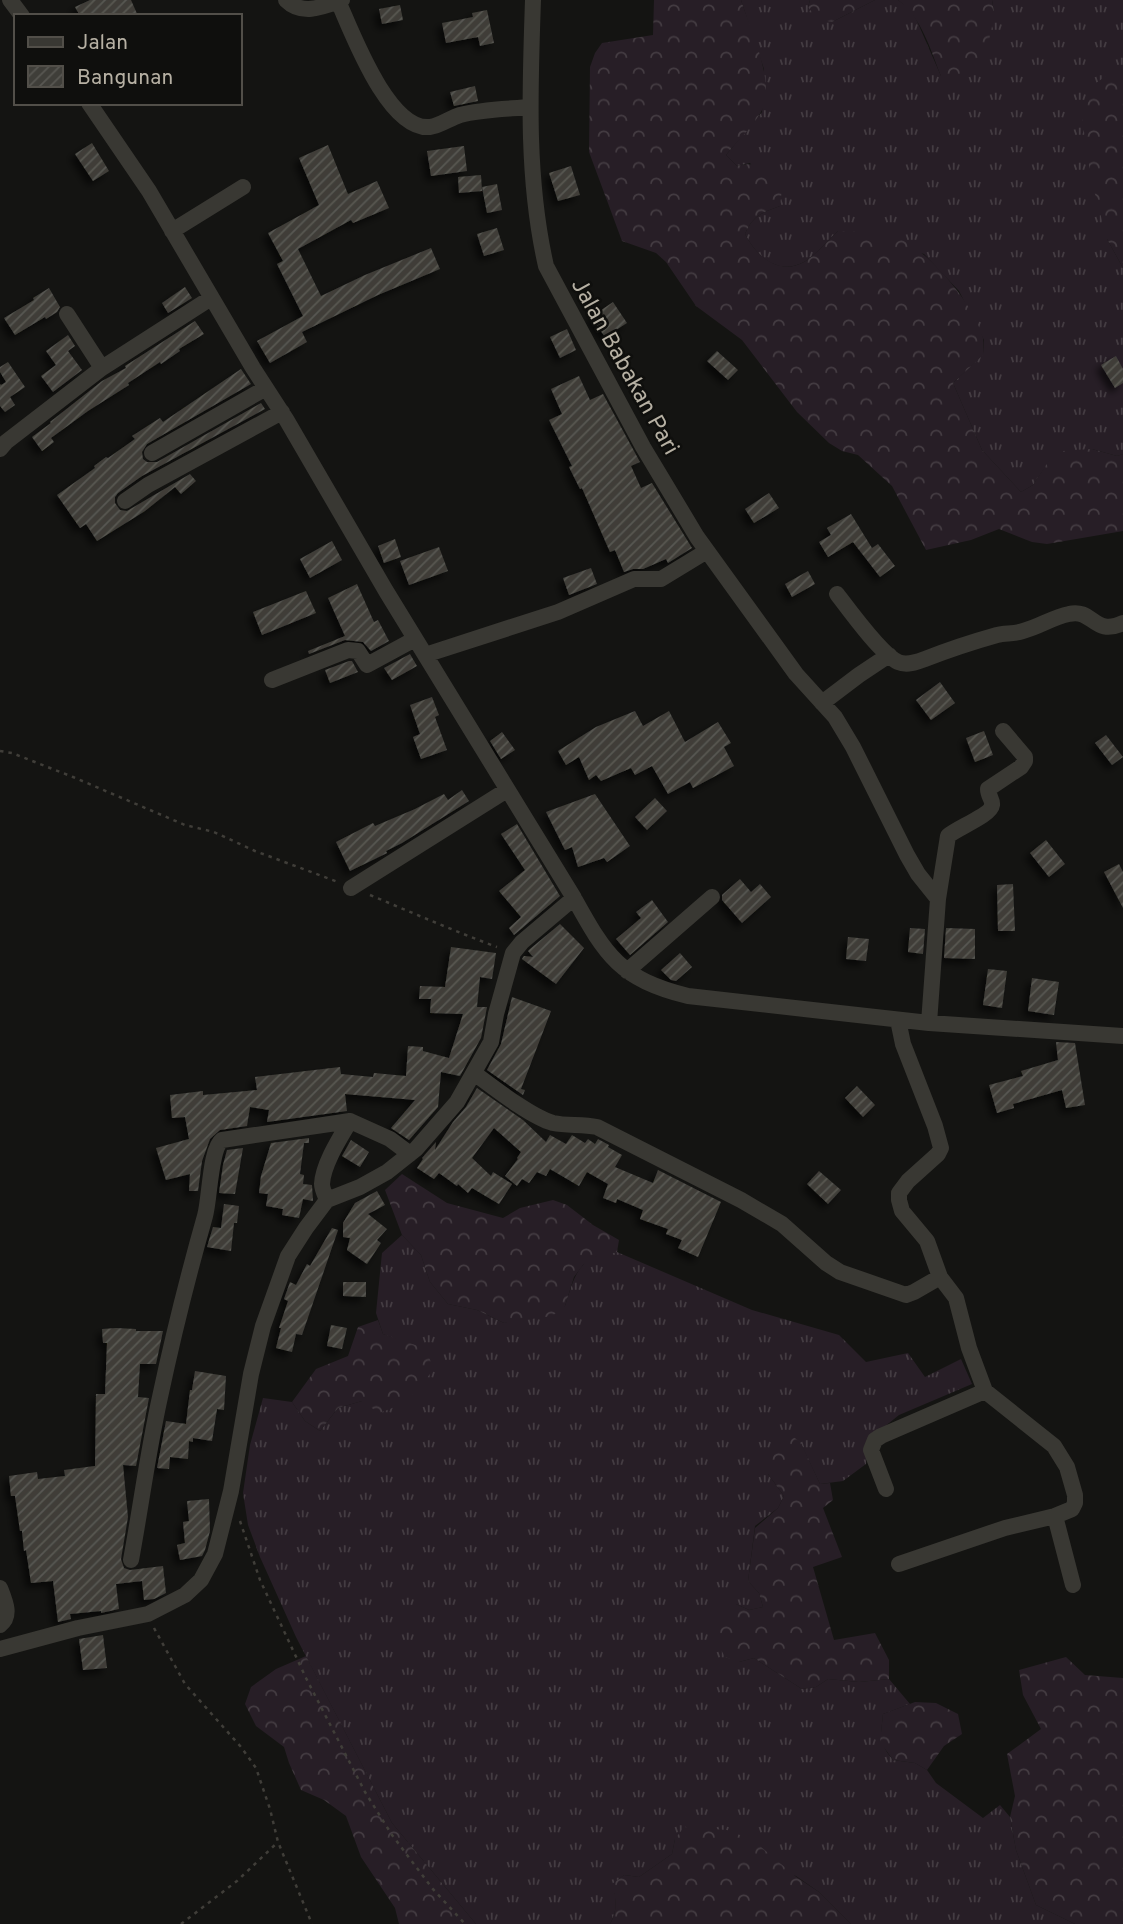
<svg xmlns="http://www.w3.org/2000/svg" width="1123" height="1924" viewBox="0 0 1123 1924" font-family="Overpass,sans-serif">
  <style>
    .grass { fill: url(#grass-tufts) }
    .forest { fill: url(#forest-crowns) }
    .building { fill: url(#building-hatch); filter: url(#shadow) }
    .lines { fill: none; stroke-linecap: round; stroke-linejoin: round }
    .path { stroke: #403e39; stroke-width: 2.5; stroke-dasharray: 3.5 5; stroke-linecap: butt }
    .minor { stroke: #393833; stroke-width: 16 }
    .labels { text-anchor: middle; stroke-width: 5; stroke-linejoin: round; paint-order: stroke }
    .street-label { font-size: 23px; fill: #b6b0a3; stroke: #0f0f0d }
  </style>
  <defs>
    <pattern id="grass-tufts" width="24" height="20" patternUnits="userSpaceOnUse" patternTransform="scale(1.75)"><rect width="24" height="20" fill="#271e26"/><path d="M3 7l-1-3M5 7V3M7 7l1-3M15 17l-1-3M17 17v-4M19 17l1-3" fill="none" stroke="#443c42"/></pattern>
    <pattern id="forest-crowns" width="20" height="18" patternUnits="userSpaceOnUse" patternTransform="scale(1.75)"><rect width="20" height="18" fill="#271e26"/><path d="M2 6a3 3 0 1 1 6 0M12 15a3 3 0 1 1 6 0" fill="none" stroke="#443c42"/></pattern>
    <pattern id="building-hatch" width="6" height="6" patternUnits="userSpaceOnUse" patternTransform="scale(1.75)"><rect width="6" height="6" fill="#3f3e39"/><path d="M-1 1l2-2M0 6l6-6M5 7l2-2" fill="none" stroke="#585752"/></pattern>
    <filter id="shadow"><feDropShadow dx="-5" dy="5" stdDeviation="3.5" flood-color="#0009"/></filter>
  </defs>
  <rect width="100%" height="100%" fill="#141412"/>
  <path class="grass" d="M741,0H810L808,7L832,22L875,0H898L910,9L917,21L941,76L994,11L992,0H1123V75H1107V239L1123,268V454L1117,456L1092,449L1050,460L1033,485L1021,492L982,450L953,383L983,354L984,340L959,291L924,254L838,231C827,241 816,255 804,262C778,276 756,256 745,234C753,215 762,213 780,206L750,163L737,166L726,155L762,112L764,69Z
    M402,1235L421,1255L430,1282L448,1304L477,1310L504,1323L565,1306C571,1288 575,1266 594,1257C601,1254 610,1253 617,1252L752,1310L839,1335L866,1362L908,1353L925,1377L961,1359L972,1384L899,1415L868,1440L866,1464L843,1481L820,1484L801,1444L768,1474L784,1496L778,1508L755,1526L748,1581L759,1593L763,1607L749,1610L736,1604L739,1662L754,1658L802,1689L816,1687L828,1679L859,1682L889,1679L910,1704L883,1714C881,1736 878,1742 893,1760L915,1763L927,1770L936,1783L983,1818L1000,1805L1010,1817L1016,1850L1036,1905L1075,1924H851L819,1892L796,1876L675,1839L672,1854L639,1877L624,1875L613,1884C616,1899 618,1910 610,1924H476L392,1823L296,1637L260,1557L248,1525L243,1493L250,1445L263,1398L292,1402L305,1421L320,1431L338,1408L362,1401L401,1341L383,1334L376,1313L382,1253Z"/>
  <path class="forest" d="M654,0H741C750,28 777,85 761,112C752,128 737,141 726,155L737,166C763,160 767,170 782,188L780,206C762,213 753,215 745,234C756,256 779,276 804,262C816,255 827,241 838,231C857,232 879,230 897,237C929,251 974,304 983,338C984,343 983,349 983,355L953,383L982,450L1021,492L1033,485L1050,459L1063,451L1092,449L1117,456L1123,454V531L1047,544L1032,542L999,529L971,540L926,550L892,486L858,455L842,451L829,443L797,412L742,340L696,306L666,262L656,253L622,241L589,152L590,67L595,53L602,43L653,35Z
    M810,0H875L832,22L817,19L808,7Z
    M898,0H992C992,2 994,10 994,11C994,22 986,58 979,66C970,77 954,77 941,76C930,49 922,18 898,0Z
    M1107,75H1123V268L1107,239L1091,179L1082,118L1095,84Z
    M402,1174L447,1203L503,1218L520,1208L553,1200L567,1205L593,1225L619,1240L617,1252L595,1257L583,1265L574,1277L565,1306L552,1316L504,1323L477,1310L448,1304L430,1282L421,1255L402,1235L385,1190Z
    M378,1320L383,1334L427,1349L433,1370C414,1395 409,1403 379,1413L362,1401L338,1408L320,1431L305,1421L292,1402L316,1369L348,1356L358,1327Z
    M790,1434L801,1443L820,1484L830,1483L833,1500L823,1508L842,1557L813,1567L834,1640L875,1633L889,1660V1679L859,1682L828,1679L816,1687L802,1689L754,1658L739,1662L725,1657C713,1634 706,1629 722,1605L736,1604L749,1610L763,1607L759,1593L748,1581L755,1528L778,1508L784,1496L768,1474L770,1445Z
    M306,1656L392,1823L476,1924H399L395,1908L361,1857L346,1816L324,1800L301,1790L289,1763L284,1747L256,1726L245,1704L251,1687L276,1669Z
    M1066,1657L1085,1675L1123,1678V1924H1075L1036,1905L1016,1850L1010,1817L1015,1796L1007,1754L1041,1729L1023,1695L1019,1670Z
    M915,1702L936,1703L958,1714L962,1734L944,1746L927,1770L915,1763L893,1760L880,1742L883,1714Z
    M684,1827L727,1830L753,1840L795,1876L819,1892L851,1924H610C618,1910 616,1899 612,1884L624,1875L639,1877L672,1854L675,1839Z"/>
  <path class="building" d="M90,0H131L138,16H80L75,7Z
    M400,5L403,20L382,24L379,9Z
    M487,10L494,43L480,46L478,37L446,43L442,23L473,17L472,13Z
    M475,86L478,101L454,106L450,92Z
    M92,143L109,171L93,181L75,154Z
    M328,145L348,194L377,181L389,208L353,223L351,220L298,249L321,296L365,275L431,248L440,269L378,295L302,332L307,342L270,363L257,341L303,316L277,264L283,261L268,233L319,205L299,158Z
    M464,146L467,171L431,176L427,151Z
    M571,166L580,195L558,201L549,173Z
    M481,175L482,191L459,193L458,177Z
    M497,184L502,210L487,213L482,187Z
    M497,228L504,250L484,256L477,234Z
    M185,287L192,298L168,313L162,303Z
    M49,288L60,307L57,312L46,319L45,317L15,335L4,318L34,300L33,298Z
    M613,302L627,323L605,337L591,317Z
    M195,321L204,334L179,349L180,351L161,364L160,362L128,383L129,385L88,411L51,438L54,442L42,451L32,437L51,423L50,422L102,381L126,368L125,366Z
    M567,329L576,350L560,358L550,337Z
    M68,335L75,346L68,351L82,370L53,392L41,376L56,365L46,351Z
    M717,351L738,370L728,380L707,361Z
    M1116,356L1123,369V383L1115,388L1101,365Z
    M8,362L25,387L10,397L15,405L5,412L0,406V384L1,385L6,382L0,372V367Z
    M241,369L251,384L147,444L142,452L143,459L147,462H157L261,403L265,409L142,476L118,493L115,497V503L120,510L127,511L190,474L196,481L181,494L175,487L145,511L97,541L86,524L80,528L57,495L95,468L94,466L106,457L108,458L135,439L132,436L160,418L163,422Z
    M579,376L590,400L603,394L640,462L631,466L641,488L652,483L692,548L668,563L666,559L643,569H633L624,572L615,550L610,552L582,488L580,489L569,467L572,466L549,420L562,414L551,389Z
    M769,493L779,508L754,523L745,509Z
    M851,514L872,548L878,544L895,566L880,577L853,542L828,557L819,542L831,535L827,528Z
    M395,539L401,557L384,563L378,546Z
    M332,541L342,560L310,578L300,559Z
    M439,547L448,571L409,585L400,561Z
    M591,568L597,584L569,595L563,578Z
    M808,571L815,584L792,597L785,584Z
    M357,584L374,622L378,620L389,641L371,651L363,642L345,640L309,654L308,651L345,636L328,598Z
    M306,591L316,613L262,635L253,612Z
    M410,654L417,666L392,680L384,668Z
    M349,661H352L358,672L330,683L325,670Z
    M940,682L955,703L931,720L916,700Z
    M432,697L439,715L435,717L447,750L421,759L413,737L420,734L410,705Z
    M635,711L643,726L669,711L685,742L718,722L731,743L724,747L734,766L693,788L690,782L668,794L652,766L635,775L631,768L601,781L596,775L589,780L579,757L566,765L558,751L596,727Z
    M984,731L993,755L975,762L966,738Z
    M502,732L515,750L501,759L490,741Z
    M1106,735L1123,757L1112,765L1095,743Z
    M462,790L469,801L402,843L386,851L387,853L383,855L350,871L336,842L373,823L375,826L415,809L444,794L448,800Z
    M595,794L630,846L607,862L604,858L578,867L572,847L565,850L546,812Z
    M655,798L667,811L647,830L635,817Z
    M517,824L560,896L514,935L509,928L521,917L499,891L525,870L501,834Z
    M1046,840L1065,864L1049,877L1030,853Z
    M1119,864L1123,872V908L1104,872Z
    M740,879L751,892L760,884L771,897L742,923L722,900V895Z
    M1013,884L1015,931H998L997,885Z
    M652,900L668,922L630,955L616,939L641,918L636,912Z
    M560,924L584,948L556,984L522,959L524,956L533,957L528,951L530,949Z
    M910,928L925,929L923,954L908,952Z
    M946,928L975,929V959L944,958Z
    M848,937L869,939L866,961L846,959Z
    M451,947L496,953L492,979L480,977L477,1007H487L481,1038L460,1076L441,1072L438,1107L409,1140L391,1128L415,1100L345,1094L347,1111L267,1122L269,1110L250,1107L247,1126L220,1130L210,1139L202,1161L198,1191H189L190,1174L166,1180L156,1148L189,1139L185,1117L172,1118L170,1095L203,1091V1095L257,1090L255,1077L340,1067L341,1074L373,1077L374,1073L406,1076L408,1046L423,1047V1051L449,1058L463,1014L430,1013L431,999H419L420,986L445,987Z
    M680,953L692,967L676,981L671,980L661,970Z
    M988,969L1007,971L1002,1008L983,1005Z
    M1032,978L1059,982L1054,1015L1028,1011Z
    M512,997L551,1011L521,1089L525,1090L523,1095L487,1070L501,1044Z
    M1056,1042L1075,1043L1085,1105L1066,1108L1062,1090L1013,1104L1014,1108L997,1113L989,1085L1023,1076L1021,1071L1058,1060Z
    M857,1086L875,1105L863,1117L845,1098Z
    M477,1088L523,1120L546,1142L550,1135L566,1144L572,1135L585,1143L588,1139L595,1144L598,1139L609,1145L608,1147L622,1155L615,1167L653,1183L658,1170L721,1202L698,1257L678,1248L682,1240L666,1234L668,1229L640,1219L643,1210L617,1199L616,1203L603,1198L608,1184L587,1172L579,1186L550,1169L546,1176L537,1172L529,1183L522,1179L517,1186L505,1176L518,1159L517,1158L521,1152L494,1128L472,1158L491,1176L493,1172L512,1184L499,1204L472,1188L468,1193L458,1184L457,1186L439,1173L434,1179L417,1168L423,1159L422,1158L436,1142L435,1150L453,1122L466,1107Z
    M309,1138V1143H304L300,1174L304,1175L303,1184L312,1185L313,1201L303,1199L299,1218L282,1215L283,1209L266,1206L268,1194L259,1193L261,1176L271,1143Z
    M351,1140L369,1152L360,1167L342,1156Z
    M243,1148L235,1194L219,1193L223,1165L227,1150Z
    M819,1171L841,1190L828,1204L807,1184Z
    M377,1191L385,1205L368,1214L387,1229L377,1240L381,1243L367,1264L347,1250L350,1238L343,1237V1223L355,1203Z
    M224,1204L239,1206L237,1223H234L231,1251L207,1247L213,1227L221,1228Z
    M332,1228L338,1230L302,1335L296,1334L292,1352L276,1348L281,1328H279L288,1301L284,1299L290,1282L296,1285L307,1264L310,1266Z
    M343,1282H366V1297L343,1296Z
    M331,1325L347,1328L342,1349L327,1346Z
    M116,1328L136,1329V1331H163L156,1364H140L138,1397L149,1398L136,1466L123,1465L128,1517L121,1559L124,1568L130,1570L163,1566L166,1593L154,1599L144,1600L142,1581L116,1584L119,1609L101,1613V1611L70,1614L71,1619L58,1622L53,1581L31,1583L26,1550L24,1551L22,1531H20L15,1496H11L9,1476L37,1472L38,1479L65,1476L64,1470L95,1466L96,1394H105L107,1343H103L102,1329Z
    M195,1371L226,1376L224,1410L217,1409L212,1441L193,1438V1442L189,1441L188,1459L170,1457L169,1469L157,1468L166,1421L186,1424L190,1390H192Z
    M209,1499L210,1531L205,1550L202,1556L180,1560L177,1545L185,1543L183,1522L189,1521L187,1501Z
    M103,1635L107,1668L83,1670L79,1639Z"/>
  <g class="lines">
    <path class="path" d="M0,751L12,753L73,777L185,825L214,832L255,851L338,882
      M370,895C413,913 454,931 497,947
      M240,1521L260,1580L306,1678L365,1792L392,1835L432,1888L465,1924
      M154,1628L185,1684L241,1747L256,1768L270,1809L278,1842L312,1924
      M181,1924L237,1881L278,1842"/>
    <path class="minor" d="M10,0L22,16
      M286,0C302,16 323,7 342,0
      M533,0C530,89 526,178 546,266L643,447L697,537L796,674L835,717L853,747L907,855L918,874L938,899L929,1023
      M338,1C352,32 388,131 430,127C440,126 450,118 460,115C482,109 507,109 530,107
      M89,103L149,191L253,368L286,419L386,591L574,898C606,956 620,979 688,996L929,1023L1123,1036
      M172,231L243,187
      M67,314L102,368
      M0,449L6,442L102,368L211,298
      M152,453L266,388
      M125,501L148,485L282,412
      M837,594C850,611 881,654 898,662C907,666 917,662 925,659C948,650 972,642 997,635C1005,633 1015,634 1023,631C1039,627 1053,617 1069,614C1093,608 1094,637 1123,623
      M425,655L558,612L634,579H661L707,551
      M272,680L348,650L358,651L367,665L415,639
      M822,703L859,675L889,655
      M351,888L507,790
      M938,899L948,836C957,828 991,815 992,805C993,800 988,796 988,789L1021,767L1025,761V757L1003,731
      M627,971L712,897
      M898,1020L903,1044L935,1126L941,1148L938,1154L908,1181L899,1193V1200L902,1211L927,1241L940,1277L956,1298L969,1348L985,1391L1054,1446L1067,1467L1075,1495V1503L1072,1509L1055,1516L1005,1528L899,1564
      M474,1073C493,1087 531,1117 553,1123C567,1126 582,1124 597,1127L741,1200L782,1224L826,1263L840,1272L906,1295L914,1292L940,1277
      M327,1200C325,1195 322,1189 322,1184C323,1164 340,1138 350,1121
      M886,1489L871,1450L875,1440L881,1436L985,1391
      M1055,1516L1073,1585
      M131,1560C141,1506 148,1451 160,1397C173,1336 188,1276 205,1216C210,1198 210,1149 222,1140L350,1121L390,1139L410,1154
      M0,1588C5,1601 12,1616 0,1625
      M0,1649L78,1628L148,1614L185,1595L201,1580L215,1554L231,1491L251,1374L263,1326L288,1256L306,1228L327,1200L360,1187L387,1172L416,1149L457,1102L491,1042L496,1014L513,953L522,942L574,898"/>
  </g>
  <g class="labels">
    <g class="street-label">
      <text transform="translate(626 366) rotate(61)" y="8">Jalan Babakan Pari</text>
    </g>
  </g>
  <rect x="14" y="14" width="228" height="91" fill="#0f0f0d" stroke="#524f49" stroke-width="2"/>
  <rect x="28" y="37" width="35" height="10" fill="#393833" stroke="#524f49" stroke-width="2"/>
  <text x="77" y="49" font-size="21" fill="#b6b0a3">Jalan</text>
  <rect x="28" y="66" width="35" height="21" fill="url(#building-hatch)" stroke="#524f49" stroke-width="2"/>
  <text x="77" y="84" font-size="21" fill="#b6b0a3">Bangunan</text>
</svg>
